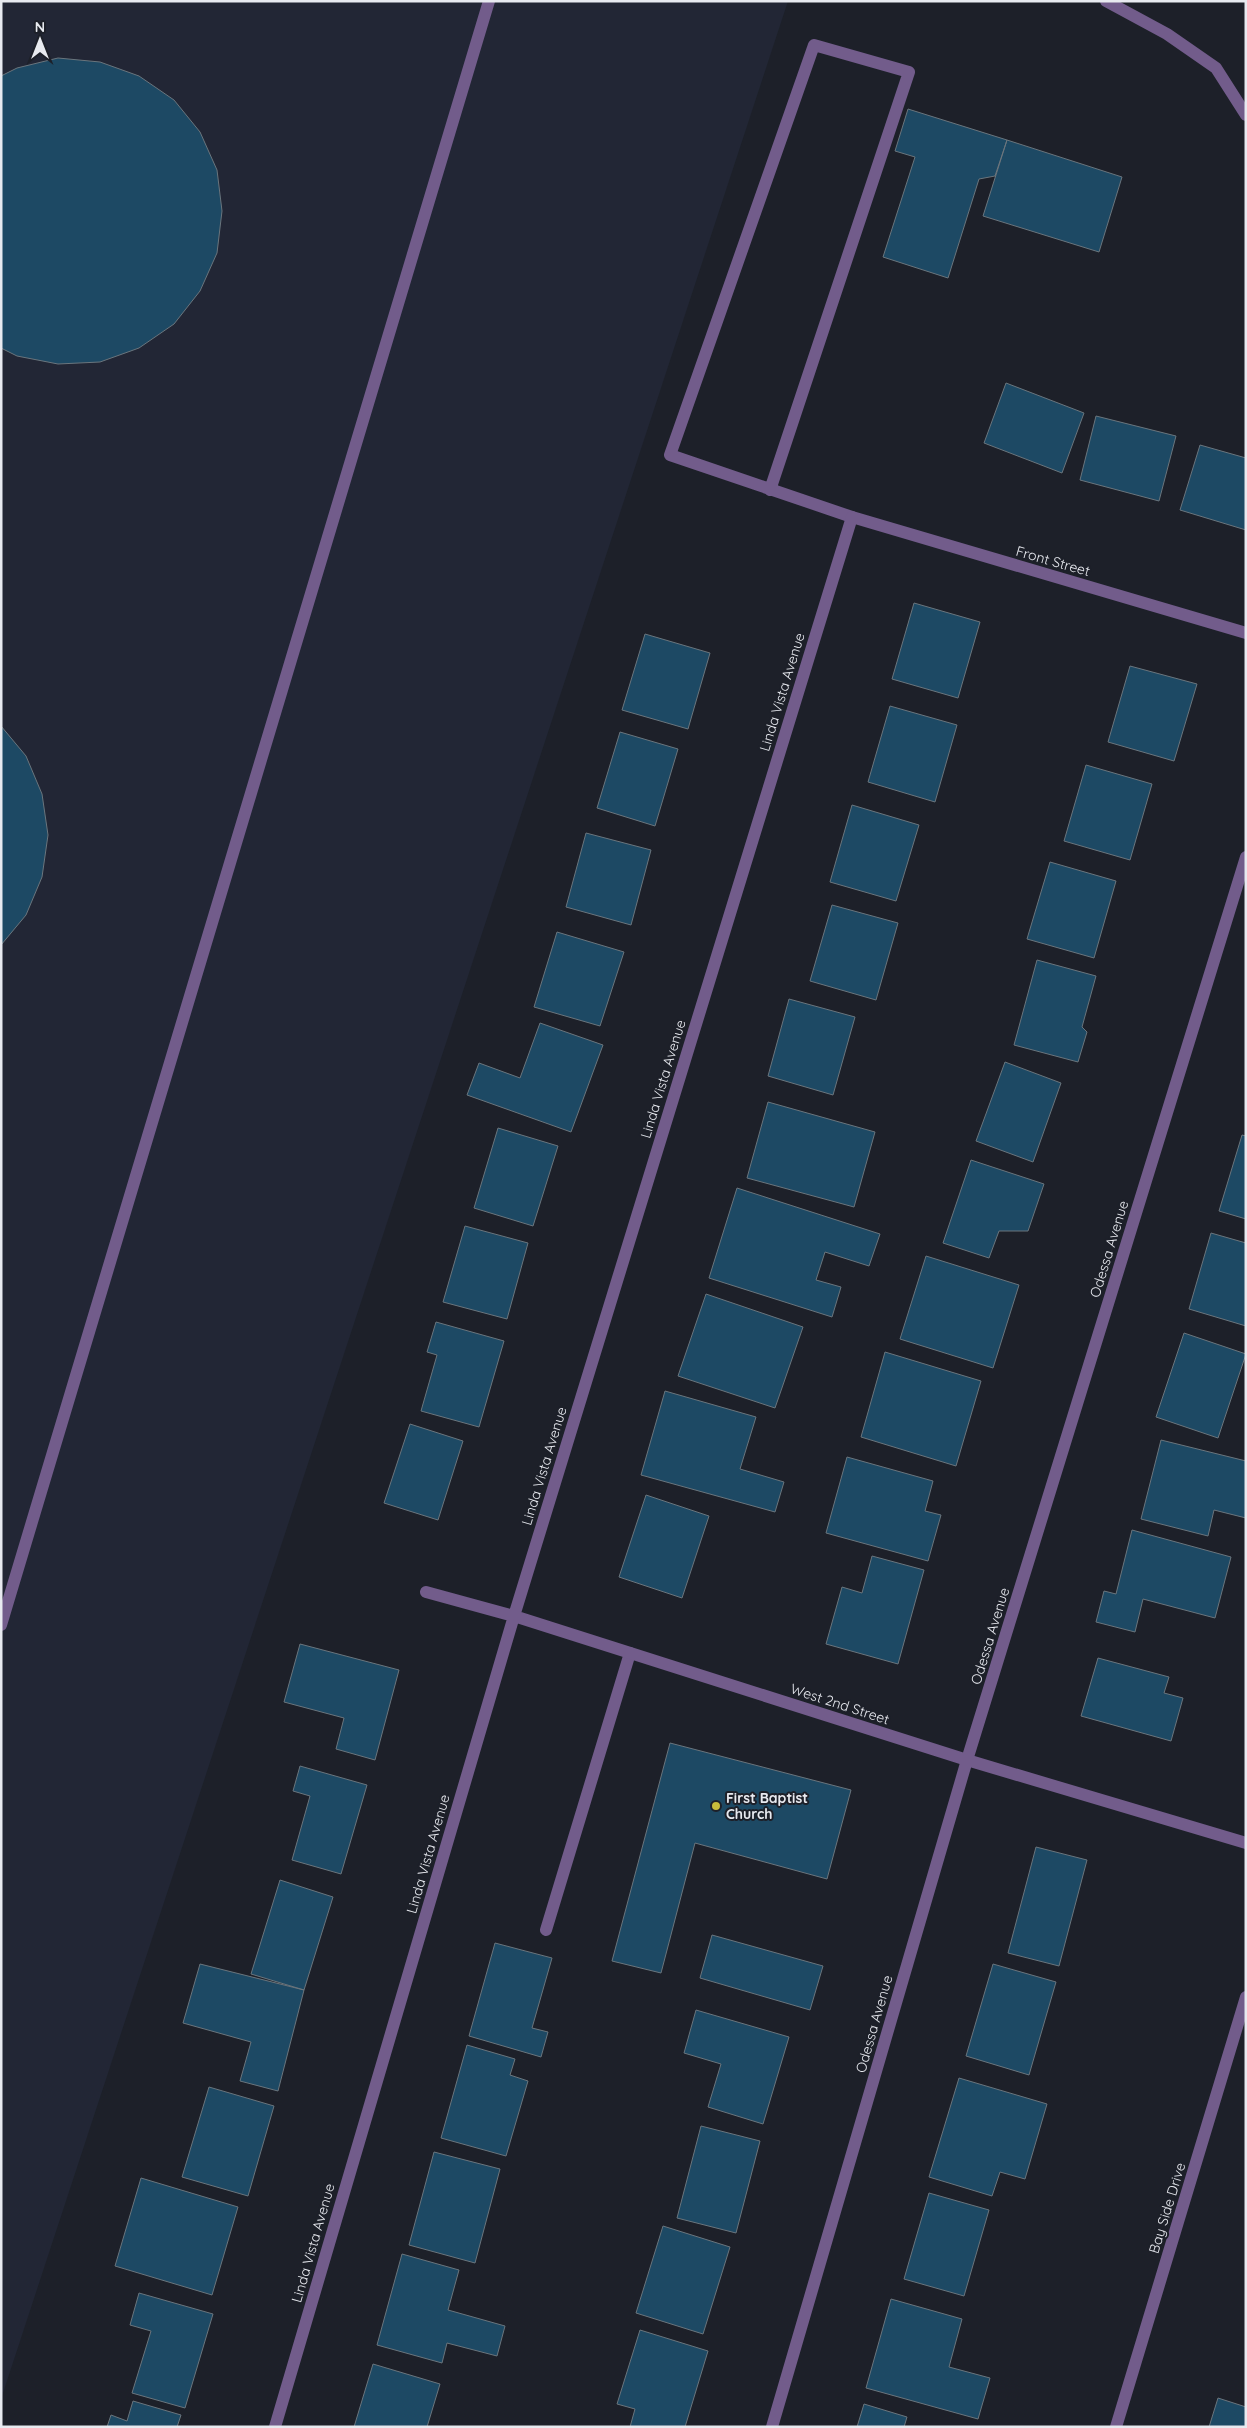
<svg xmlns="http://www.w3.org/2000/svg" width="1247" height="2428" viewBox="0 0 1247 2428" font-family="Quicksand,sans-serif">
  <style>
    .built { fill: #222635 }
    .building { fill: #1d4964; stroke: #6a757d }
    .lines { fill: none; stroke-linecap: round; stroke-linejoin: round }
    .service { stroke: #725c8b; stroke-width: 12 }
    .minor { stroke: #725c8b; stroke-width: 12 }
    .poi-dot { fill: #c7bb3b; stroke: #1d2029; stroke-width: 2 }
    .labels { text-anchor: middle; stroke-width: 4; stroke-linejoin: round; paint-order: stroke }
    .street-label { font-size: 14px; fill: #e8eaf0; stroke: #1d2029 }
    .poi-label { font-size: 14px; font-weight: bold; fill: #e8eaf0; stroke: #1d2029; text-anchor: start }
  </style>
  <rect width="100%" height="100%" fill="#1d2029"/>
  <path class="built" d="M1,1H788L1,2399Z"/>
  <path class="building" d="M58,58L100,62L139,76L174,100L200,132L217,170L222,211L217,253L200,291L174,324L139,348L100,362L58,364L17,356L1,348V76L17,68Z
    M908,109L1007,140L995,176L979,179L948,278L883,257L915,157L895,151Z
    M1007,140L1122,177L1099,252L983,216Z
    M1006,383L1084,413L1062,473L984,443Z
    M1096,416L1176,436L1159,501L1080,480Z
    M1200,445L1246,458V530L1180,510Z
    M914,603L980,622L958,698L892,679Z
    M645,634L710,653L688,729L622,710Z
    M1130,666L1197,684L1174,761L1108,742Z
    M890,706L957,725L935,802L868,782Z
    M1,726L26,756L42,794L48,835L42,877L26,915L1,945Z
    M620,732L678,749L655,826L597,808Z
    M1086,765L1152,784L1130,860L1064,841Z
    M852,805L919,825L896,901L830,882Z
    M586,833L651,850L631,925L566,907Z
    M1050,862L1116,881L1094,958L1027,939Z
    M832,905L898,923L876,1000L810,981Z
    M557,932L624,952L600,1026L534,1007Z
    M1037,960L1096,976L1082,1027L1087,1032L1078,1062L1014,1045Z
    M789,999L855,1017L833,1095L768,1076Z
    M540,1023L603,1045L571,1132L467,1095L479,1063L520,1078Z
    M1005,1062L1061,1083L1033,1162L976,1141Z
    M768,1102L875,1132L854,1207L747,1178Z
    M498,1128L558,1146L533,1226L474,1208Z
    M1242,1135L1246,1136V1219L1219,1211Z
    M971,1160L1044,1184L1028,1231H999L989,1258L943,1243Z
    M737,1188L880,1234L869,1266L825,1252L816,1280L841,1287L832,1317L709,1278Z
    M465,1226L528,1243L507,1319L443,1302Z
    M1211,1233L1246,1243V1326L1189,1309Z
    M926,1256L1019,1285L993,1368L900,1339Z
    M706,1294L803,1327L775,1408L678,1376Z
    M436,1322L504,1341L479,1427L421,1411L437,1355L427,1352Z
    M1184,1333L1246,1354L1218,1438L1156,1417Z
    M885,1352L981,1381L956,1466L861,1437Z
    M665,1391L756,1417L740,1469L784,1482L775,1512L641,1475Z
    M410,1424L463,1441L438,1520L384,1503Z
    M1161,1440L1246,1461V1518L1214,1510L1208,1536L1141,1519Z
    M847,1457L933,1481L925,1511L941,1515L928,1561L826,1533Z
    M646,1495L709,1516L682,1598L619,1577Z
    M1132,1530L1231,1557L1215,1618L1143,1599L1135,1632L1096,1622L1104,1591L1116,1594Z
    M872,1556L924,1570L898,1664L826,1644L842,1587L862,1593Z
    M300,1644L399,1670L375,1760L336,1749L344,1718L284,1702Z
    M1098,1658L1169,1677L1164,1693L1183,1698L1171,1741L1081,1716Z
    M670,1743L851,1790L827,1879L695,1843L661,1973L612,1961Z
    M300,1766L367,1785L341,1874L292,1860L310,1796L293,1791Z
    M1036,1847L1087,1860L1059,1966L1008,1953Z
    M280,1880L333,1897L304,1990L251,1974Z
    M712,1935L823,1966L810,2010L700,1978Z
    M495,1943L552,1958L532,2028L548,2032L541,2057L469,2036Z
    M200,1964L304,1990L278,2091L240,2081L251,2042L183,2023Z
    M993,1964L1056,1982L1029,2075L966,2056Z
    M696,2010L789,2037L763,2124L708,2107L721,2064L684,2053Z
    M467,2045L515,2059L510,2075L528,2081L506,2156L441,2138Z
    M959,2078L1047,2104L1025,2179L1000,2172L992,2196L929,2177Z
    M209,2087L274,2106L248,2196L182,2177Z
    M701,2126L760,2141L736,2233L677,2218Z
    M434,2152L500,2169L475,2263L409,2245Z
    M141,2178L238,2207L212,2295L115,2266Z
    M929,2193L989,2210L964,2296L904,2279Z
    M663,2226L730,2247L703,2334L636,2313Z
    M402,2254L459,2270L448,2310L505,2326L497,2356L447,2343L442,2363L377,2345Z
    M139,2293L213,2314L185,2408L132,2393L151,2331L130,2325Z
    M891,2299L962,2319L949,2367L990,2378L978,2419L866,2388Z
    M640,2330L708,2351L685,2427H630L635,2409L617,2404Z
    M373,2364L440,2384L427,2427H354Z
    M1218,2398L1246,2407V2427H1209Z
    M133,2401L181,2415L177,2427H107L111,2415L127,2421Z
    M864,2404L907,2417L904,2427H857Z"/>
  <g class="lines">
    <path class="service" d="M770,490L909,72L814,45L670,455L852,517
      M1,1625L489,1
      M546,1930L630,1653"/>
    <path class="minor" d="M1106,1L1167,34L1216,68L1246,115
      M426,1592L514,1616L967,1760L1246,1843
      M275,2427L514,1616L852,517L1246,633
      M772,2427L967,1760L1246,857
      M1116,2427L1246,1997"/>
  </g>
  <circle class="poi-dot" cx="716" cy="1806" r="5"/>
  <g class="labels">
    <g class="street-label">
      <text transform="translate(1053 561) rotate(16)" y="5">Front Street</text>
      <text transform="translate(782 692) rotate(-73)" y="5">Linda Vista Avenue</text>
      <text transform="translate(663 1079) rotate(-73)" y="5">Linda Vista Avenue</text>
      <text transform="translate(1109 1249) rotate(-73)" y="5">Odessa Avenue</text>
      <text transform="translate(544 1466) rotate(-73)" y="5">Linda Vista Avenue</text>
      <text transform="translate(990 1636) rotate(-73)" y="5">Odessa Avenue</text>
      <text transform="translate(840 1704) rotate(18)" y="5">West 2nd Street</text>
      <text transform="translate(428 1854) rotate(-74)" y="5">Linda Vista Avenue</text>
      <text transform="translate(874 2024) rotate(-74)" y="5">Odessa Avenue</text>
      <text transform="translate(1167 2208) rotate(-73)" y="5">Bay Side Drive</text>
      <text transform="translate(313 2243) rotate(-74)" y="5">Linda Vista Avenue</text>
    </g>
    <g class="poi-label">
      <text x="726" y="1803">First Baptist<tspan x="726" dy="16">Church</tspan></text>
    </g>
  </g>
  <rect width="1247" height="2428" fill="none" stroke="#e8eaf0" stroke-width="5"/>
  <g transform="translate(40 40)" stroke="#1d2029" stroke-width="4" paint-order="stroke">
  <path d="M0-4L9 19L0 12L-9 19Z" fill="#e8eaf0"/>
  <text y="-8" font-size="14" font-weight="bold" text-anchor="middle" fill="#e8eaf0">N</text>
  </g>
</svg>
